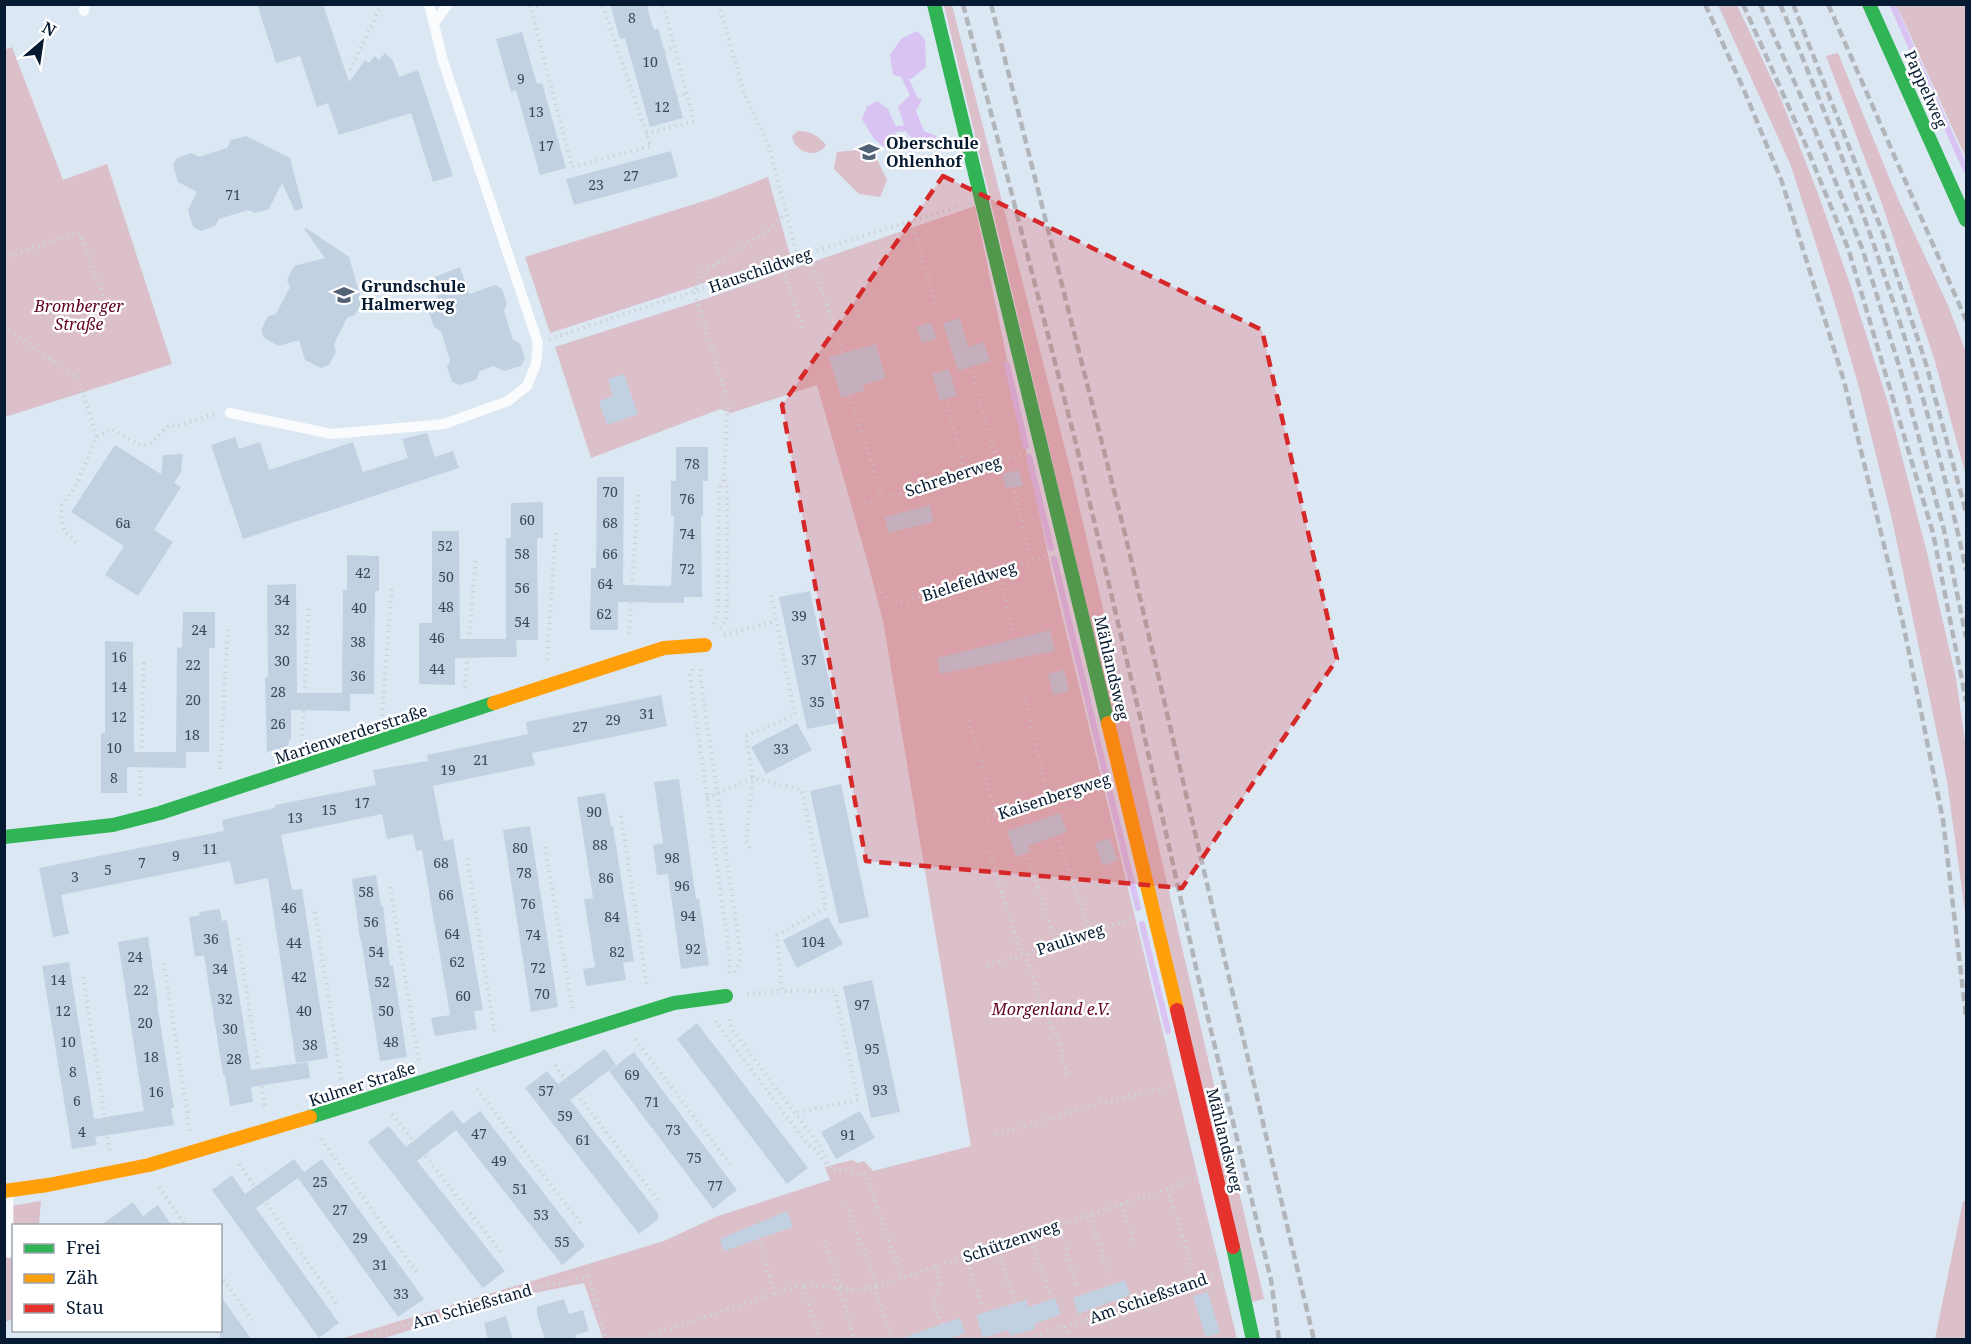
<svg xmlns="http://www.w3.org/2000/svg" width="1971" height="1344" viewBox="0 0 1971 1344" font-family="'Noto Serif',serif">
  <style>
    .green { fill: #dbbfc9 }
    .water { fill: #d8c3f3 }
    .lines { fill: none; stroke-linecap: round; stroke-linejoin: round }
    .stream { stroke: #d8c3f3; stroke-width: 6 }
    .building { fill: #c2d1e1 }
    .path { stroke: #cfd3d8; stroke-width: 4; stroke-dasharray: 1.5 4.5; stroke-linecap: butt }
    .lane { stroke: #fafbfd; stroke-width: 10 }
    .fast { stroke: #30b455; stroke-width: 14 }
    .slow { stroke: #ff9f0a; stroke-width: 14 }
    .jam { stroke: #e5322d; stroke-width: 14 }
    .rail { stroke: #b2b6ba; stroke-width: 4.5; stroke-dasharray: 9 4.5; stroke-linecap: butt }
    .marked { fill: #d62828; fill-opacity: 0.2; stroke: #d62828; stroke-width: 4.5; stroke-dasharray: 12 8; stroke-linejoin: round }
    .labels { text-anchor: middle; stroke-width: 5; stroke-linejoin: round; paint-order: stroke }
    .number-label { font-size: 14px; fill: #35485d }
    .street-label { font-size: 16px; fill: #061b31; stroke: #fff }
    .poi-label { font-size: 16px; font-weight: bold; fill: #061b31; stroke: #fff; text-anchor: start }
    .park-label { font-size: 16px; font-style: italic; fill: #600122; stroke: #fff }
  </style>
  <rect width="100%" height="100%" fill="#dce7f4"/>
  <path class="green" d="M944,5H952L1073,480L1264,1299L1252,1302Z
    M1718,5H1737L1781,99L1817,191L1850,284L1888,403L1927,553L1956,678L1966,749V919L1947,781L1891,515L1860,391L1835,304L1791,166Z
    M1896,5H1966V158L1901,15Z
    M12,47L63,180L107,164L172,364L5,417L4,50Z
    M1838,53L1898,199L1947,303L1966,352V476L1934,358L1881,201L1826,56Z
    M798,131C811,131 817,135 826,145C816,160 794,152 792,136Z
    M859,150L876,157L887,180L880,197L859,194L834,169L837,152Z
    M768,177L790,255L550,333L525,257L717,197Z
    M975,206L1052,574L1237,1339H603L584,1283L520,1296L381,1339L337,1340L664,1241L718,1216L830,1180L825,1167L852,1160L858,1163L864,1161L873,1171L971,1146L883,621L868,564L817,385L731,413L720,409L591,458L555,347L705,299Z
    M41,1201L39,1225L14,1226L13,1319L5,1322V1207Z
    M1963,1201H1966V1339H1935Z"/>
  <path class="water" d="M917,31L925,40L926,67L911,79L893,75L890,55L901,39Z
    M910,95L922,99L916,111L924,131L936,136L940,148L925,150L907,133L898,107Z
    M877,101L888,109L897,129L893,141L886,149L874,139L862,119L867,107Z"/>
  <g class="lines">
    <path class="stream" d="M1892,4L1966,170
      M905,78L914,97
      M897,129L906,128
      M1007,365L1026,446
      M1029,457L1051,548
      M1054,559L1105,772
      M1108,785L1138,908
      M1142,924L1168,1031"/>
  </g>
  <path class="building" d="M257,4H323L349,82L365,60L369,63L375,56L379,60L385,53L393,61L399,77L418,70L453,176L433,182L411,113L339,135L328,103L317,107L300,56L276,63Z
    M610,4H646L654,30L658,28L683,118L650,127L625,38L620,39Z
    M522,32L537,84L542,83L566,168L540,175L516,90L511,92L496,39Z
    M246,136L290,158L303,208L295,211L282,183L269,209L255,213L248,210L219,219L215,226L201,231L193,227L188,210L197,192L178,182L173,165L177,158L191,153L199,157L227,148L231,140Z
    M671,151L678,177L574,205L566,179Z
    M306,228L349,257L362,302L355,315L347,318L334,344L336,352L329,365L321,368L305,360L299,340L279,346L264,338L261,330L268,316L276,314L280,306L290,287L287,280L294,266L325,258L304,229Z
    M460,267L469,294L495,285L502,289L507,304L504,311L513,340L520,343L525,358L521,366L504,371L494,366L480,371L476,380L459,385L452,382L447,367L450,360L441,331L434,327L429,313L442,287L413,289L412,286Z
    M960,318L968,347L984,342L990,361L958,371L943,323Z
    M931,322L937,339L922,343L916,327Z
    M876,344L886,378L863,385L865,390L841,398L829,357Z
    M949,369L957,396L940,401L932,374Z
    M624,374L638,414L607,425L599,401L613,396L608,379Z
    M427,433L435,457L453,451L459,468L243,539L211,445L235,437L239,449L260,442L269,470L353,442L363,472L408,458L402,439Z
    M115,445L161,474L163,455L183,454L181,472L174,483L181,487L154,530L173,542L138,596L105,575L124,546L71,512Z
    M676,447H708V481H703V516H701L702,597H684V603L618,602V630H590L591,568H596L597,477H624L623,585L671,586L674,516H671V481H676Z
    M1019,470L1023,486L1006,488L1002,474Z
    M543,502V538H537L538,640H516L517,657L455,658V685L419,684V623H432V531H459L460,639H506V538H511V503Z
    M930,505L934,522L888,533L885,517Z
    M347,555L379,556V591H375L374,694H350V711L291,710V740H289L288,746L267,752L265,677H268L267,585L296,584L297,693H342L343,590H347Z
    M810,591L838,723L807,729L779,597Z
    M183,612H215V648H209V752H186V768L127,767V793H101V733H105V641L133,642L134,752H176L177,647L182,648Z
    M1050,630L1055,651L940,674L937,658Z
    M1064,670L1069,691L1053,695L1048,674Z
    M661,695L667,726L532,753L535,765L433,786L444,841L453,839L483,1010L474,1011L477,1029L435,1036L431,1018L450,1015L422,850L416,851L413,834L387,839L382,814L281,835L292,890L302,889L328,1058L296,1063L268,878L235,885L230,861L61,895L69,934L53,937L39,868L224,831L222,820L275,808V805L376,785L373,770L428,761L427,755L528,734L526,722Z
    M797,723L812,750L766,774L751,747Z
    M679,779L696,899H699L709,965L681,969L668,874L657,875L653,845L663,843L654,782Z
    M841,784L869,917L839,924L810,791Z
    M605,793L611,826H613L634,961L623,963L626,980L586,986L583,969L595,967L584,899L593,898L577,797Z
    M1060,813L1067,832L1028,846L1030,852L1016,857L1007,831Z
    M530,826L558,1007L531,1012L503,830Z
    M1109,838L1118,860L1103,866L1095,843Z
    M376,875L381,906L383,905L390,966L393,965L407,1057L380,1061L361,939H360L352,879Z
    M220,909L222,921L227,920L251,1070L308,1062L310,1078L251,1087L253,1102L230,1106L225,1075H223L204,955L195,957L189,917L200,915L199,912Z
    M828,917L843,944L797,968L783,940Z
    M148,937L158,1004H157L174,1108H171L174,1125L95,1137L97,1145L72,1149L42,966L69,962L94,1119L144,1111L118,942Z
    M872,980L900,1112L871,1118L843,986Z
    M697,1023L808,1168L787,1184L677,1039Z
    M605,1049L616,1065L570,1100L658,1213V1219L639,1234L525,1088L547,1071L558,1084Z
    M634,1052L737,1190L713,1209L609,1071Z
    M452,1110L463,1124L480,1111L585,1246L562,1265L456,1130L417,1161L505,1271L483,1288L368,1142L389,1126L406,1147Z
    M860,1111L875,1138L836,1159L821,1132Z
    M294,1159L304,1172L322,1159L424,1299L398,1317L298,1178L256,1208L339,1323L319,1338L212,1190L232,1175L245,1194Z
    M133,1202L143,1216L158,1205L172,1226H100Z
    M787,1211L793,1227L724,1251L720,1239Z
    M1125,1280L1130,1295L1078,1314L1073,1298Z
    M1208,1292L1220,1333L1206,1337L1193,1296Z
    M220,1295L237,1319L252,1340H220Z
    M1055,1298L1061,1314L1034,1324L1035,1329L1010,1336L1008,1330L983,1338L976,1315L1026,1300L1028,1307Z
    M564,1299L569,1314L583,1310L589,1331L575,1335L576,1340H545L537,1314V1307Z
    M506,1316L513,1340H488L484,1323Z
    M960,1318L965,1333L945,1340H905V1337Z"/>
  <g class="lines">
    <path class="path" d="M719,4L744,93L769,147L798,258
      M530,5L572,167L651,146L602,4
      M530,5L537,6L543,4
      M647,7L656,4
      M664,51L674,47
      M350,70L382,4
      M677,96L687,93
      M646,134L694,121L663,4
      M911,221L937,309
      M808,254L843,351
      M4,258L65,237L80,234L104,298
      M781,264L803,330
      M4,327L78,378L97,437L75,487L62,505L61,520L66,533L79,545
      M549,339L812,252L959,206
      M971,371L997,462
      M851,396L882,498
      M947,404L966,472
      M97,437L112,429L141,446L151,443L169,425L177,426L218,413
      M1014,491L1031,561
      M865,504L1021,454
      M999,571L1013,633
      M880,586C884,596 887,600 897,604L1046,556
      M771,595L795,715L746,736L753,778L802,790L826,908L777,935L782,991H835L858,1100L795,1113
      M714,624L718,614L719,489L724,478
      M720,628L727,621V489L724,476L728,400L694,292L702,273L765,232L785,214
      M629,634L638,494
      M724,635L776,621
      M547,660L556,529
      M693,669L690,676L730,958L729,973
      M701,669L700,675L741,957L734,975
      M465,688L476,557
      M1025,697L1048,798
      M382,716L392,585
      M969,720L996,815
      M302,742L309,605
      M220,769L228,626
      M140,796L144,659
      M707,798L753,778L746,841L751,850
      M621,816L647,987
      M988,818L1100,781
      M1058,841L1091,933
      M545,847L573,1011
      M989,851L1021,955
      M467,858L495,1035
      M1028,858L1057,943
      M390,887L419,1061
      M315,912L342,1083
      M238,938L265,1107
      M1026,954L1044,1011L1058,1038L1067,1077
      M164,963L190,1132
      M987,966L1132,919
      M83,977L110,1151
      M747,994L782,991
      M730,1019L731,1028L822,1149L831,1170
      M715,1021L807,1144L814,1148L831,1170L853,1171L867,1176L902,1277
      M635,1039L732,1167
      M555,1065L658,1200
      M477,1089L582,1225
      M392,1114L502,1253
      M996,1135L1093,1105L1174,1086
      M321,1139L418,1274
      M239,1164L338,1306
      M159,1187L186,1226
      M1168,1189L1192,1267
      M847,1204L877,1286
      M1122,1204L1134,1246
      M1090,1215L1108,1273
      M1060,1225L1076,1286
      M1029,1235L1050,1294
      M824,1240L841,1288
      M759,1241L775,1294
      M996,1246L1014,1299
      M966,1256L983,1308
      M935,1266L940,1282L934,1304L946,1334
      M220,1275L252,1320
      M874,1287L892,1340
      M839,1288L855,1340
      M4,1314L14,1311
      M1064,1326L1067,1332L1065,1340
      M357,1340L513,1292L589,1277L605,1337L608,1340
      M636,1340L803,1284
      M820,1340L803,1284L855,1290L874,1287L1196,1179
      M1024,1340L1217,1275"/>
    <path class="lane" d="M84,11L85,4
      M434,23L448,4
      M230,413L332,434L444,424L508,401L527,386L536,364L538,343L443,61L429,4
      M8,1190L9,1253"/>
    <path class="fast" d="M934,4L1108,723
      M1869,4L1966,220
      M4,837L113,825L160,813L494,703
      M310,1117L674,1003L726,996
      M1233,1247L1253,1340"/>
    <path class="slow" d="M494,703L664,648L705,645
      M1108,723L1177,1010
      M4,1191L48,1185L149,1165L310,1117"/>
    <path class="jam" d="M1177,1010L1233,1247"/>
    <path class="rail" d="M963,4L1076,444L1141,721L1197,972L1271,1280L1279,1340
      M991,4L1125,534L1314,1340
      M1705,4L1744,90L1782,182L1844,381L1903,623L1943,820L1966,1016
      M1743,4L1804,141L1848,248L1933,533L1966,701
      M1760,4L1806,108L1862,248L1901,372L1944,530L1966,637
      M1780,4C1858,187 1925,376 1966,570
      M1793,4L1884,236L1926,364L1966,512
      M1828,4L1966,320"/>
  </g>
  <path class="marked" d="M943,176L1262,330L1337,659L1182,888L866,861L782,405Z"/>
  <defs>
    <g id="school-bare" transform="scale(1.62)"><path d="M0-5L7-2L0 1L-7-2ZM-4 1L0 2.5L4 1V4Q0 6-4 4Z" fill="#516275" stroke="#fff" stroke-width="2.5" paint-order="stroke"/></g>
  </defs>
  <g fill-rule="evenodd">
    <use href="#school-bare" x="869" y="152"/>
    <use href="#school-bare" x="344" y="295"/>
  </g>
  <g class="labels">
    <g class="number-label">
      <text x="632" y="23">8</text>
      <text x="650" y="67">10</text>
      <text x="521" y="84">9</text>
      <text x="662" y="112">12</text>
      <text x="536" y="117">13</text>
      <text x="546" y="151">17</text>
      <text x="631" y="181">27</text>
      <text x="596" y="190">23</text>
      <text x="233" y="200">71</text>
      <text x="692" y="469">78</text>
      <text x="610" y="497">70</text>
      <text x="687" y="504">76</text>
      <text x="527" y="525">60</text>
      <text x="123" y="528">6a</text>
      <text x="610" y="528">68</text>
      <text x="687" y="539">74</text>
      <text x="445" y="551">52</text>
      <text x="522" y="559">58</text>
      <text x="610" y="559">66</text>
      <text x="687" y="574">72</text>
      <text x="363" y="578">42</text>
      <text x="446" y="582">50</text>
      <text x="605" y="589">64</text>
      <text x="522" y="593">56</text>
      <text x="282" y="605">34</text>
      <text x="446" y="612">48</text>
      <text x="359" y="613">40</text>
      <text x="604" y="619">62</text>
      <text x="799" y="621">39</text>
      <text x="522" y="627">54</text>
      <text x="199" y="635">24</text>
      <text x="282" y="635">32</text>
      <text x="437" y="643">46</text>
      <text x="358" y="647">38</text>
      <text x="119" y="662">16</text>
      <text x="809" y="665">37</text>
      <text x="282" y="666">30</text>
      <text x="193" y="670">22</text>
      <text x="437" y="674">44</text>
      <text x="358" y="681">36</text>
      <text x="119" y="692">14</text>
      <text x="278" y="697">28</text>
      <text x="193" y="705">20</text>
      <text x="817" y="707">35</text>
      <text x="647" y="719">31</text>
      <text x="119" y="722">12</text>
      <text x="613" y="725">29</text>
      <text x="278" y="729">26</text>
      <text x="580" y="732">27</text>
      <text x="192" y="740">18</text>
      <text x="114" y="753">10</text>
      <text x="781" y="754">33</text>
      <text x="481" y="765">21</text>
      <text x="448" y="775">19</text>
      <text x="114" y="783">8</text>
      <text x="362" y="808">17</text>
      <text x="329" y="815">15</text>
      <text x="594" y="817">90</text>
      <text x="295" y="823">13</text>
      <text x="600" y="850">88</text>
      <text x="520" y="853">80</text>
      <text x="210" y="854">11</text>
      <text x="176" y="861">9</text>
      <text x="672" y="863">98</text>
      <text x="142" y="868">7</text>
      <text x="441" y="868">68</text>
      <text x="108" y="875">5</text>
      <text x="524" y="878">78</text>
      <text x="75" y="882">3</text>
      <text x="606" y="883">86</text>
      <text x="682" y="891">96</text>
      <text x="366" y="897">58</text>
      <text x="446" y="900">66</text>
      <text x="528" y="909">76</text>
      <text x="289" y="913">46</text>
      <text x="688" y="921">94</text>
      <text x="612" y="922">84</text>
      <text x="371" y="927">56</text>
      <text x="452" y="939">64</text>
      <text x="533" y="940">74</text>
      <text x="211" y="944">36</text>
      <text x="813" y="947">104</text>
      <text x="294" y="948">44</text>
      <text x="693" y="954">92</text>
      <text x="376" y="957">54</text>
      <text x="617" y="957">82</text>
      <text x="135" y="962">24</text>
      <text x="457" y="967">62</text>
      <text x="538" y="973">72</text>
      <text x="220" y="974">34</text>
      <text x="299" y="982">42</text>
      <text x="58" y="985">14</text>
      <text x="382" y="987">52</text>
      <text x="141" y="995">22</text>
      <text x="542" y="999">70</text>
      <text x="463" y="1001">60</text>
      <text x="225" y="1004">32</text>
      <text x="862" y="1010">97</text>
      <text x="63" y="1016">12</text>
      <text x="304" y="1016">40</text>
      <text x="386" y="1016">50</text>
      <text x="145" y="1028">20</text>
      <text x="230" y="1034">30</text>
      <text x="68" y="1047">10</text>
      <text x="391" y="1047">48</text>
      <text x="310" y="1050">38</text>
      <text x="872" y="1054">95</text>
      <text x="151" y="1062">18</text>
      <text x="234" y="1064">28</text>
      <text x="73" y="1077">8</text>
      <text x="632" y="1080">69</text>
      <text x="880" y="1095">93</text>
      <text x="546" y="1096">57</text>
      <text x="156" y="1097">16</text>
      <text x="77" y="1106">6</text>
      <text x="652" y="1107">71</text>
      <text x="565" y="1121">59</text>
      <text x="673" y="1135">73</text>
      <text x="82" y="1137">4</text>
      <text x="479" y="1139">47</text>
      <text x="848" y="1140">91</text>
      <text x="583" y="1145">61</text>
      <text x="694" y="1163">75</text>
      <text x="499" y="1166">49</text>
      <text x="320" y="1187">25</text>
      <text x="715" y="1191">77</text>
      <text x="520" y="1194">51</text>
      <text x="340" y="1215">27</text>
      <text x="541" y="1220">53</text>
      <text x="360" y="1243">29</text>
      <text x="562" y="1247">55</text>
      <text x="380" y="1270">31</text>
      <text x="401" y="1299">33</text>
    </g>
    <g class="street-label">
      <text transform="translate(1926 89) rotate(66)" y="6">Pappelweg</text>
      <text transform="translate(760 270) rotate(-19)" y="6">Hauschildweg</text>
      <text transform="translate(953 476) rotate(-18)" y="6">Schreberweg</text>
      <text transform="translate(969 581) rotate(-18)" y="6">Bielefeldweg</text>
      <text transform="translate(1112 668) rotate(77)" y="6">Mählandsweg</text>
      <text transform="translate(351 734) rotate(-18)" y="6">Marienwerderstraße</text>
      <text transform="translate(1054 796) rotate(-18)" y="6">Kaisenbergweg</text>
      <text transform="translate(1070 939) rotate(-18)" y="6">Pauliweg</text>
      <text transform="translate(362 1084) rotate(-18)" y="6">Kulmer Straße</text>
      <text transform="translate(1225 1140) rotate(76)" y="6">Mählandsweg</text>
      <text transform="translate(1011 1241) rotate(-19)" y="6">Schützenweg</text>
      <text transform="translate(1148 1298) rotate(-19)" y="6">Am Schießstand</text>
      <text transform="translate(472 1306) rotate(-16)" y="6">Am Schießstand</text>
    </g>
    <g class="poi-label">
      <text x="886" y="149">Oberschule<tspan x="886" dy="18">Ohlenhof</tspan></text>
      <text x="361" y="292">Grundschule<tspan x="361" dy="18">Halmerweg</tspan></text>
    </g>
    <g class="park-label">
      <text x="79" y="312">Bromberger<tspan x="79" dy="18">Straße</tspan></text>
      <text x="1051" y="1015">Morgenland e.V.</text>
    </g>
  </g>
  <rect width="1971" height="1344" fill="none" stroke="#061b31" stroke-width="12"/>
  <rect x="12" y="1224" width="210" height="108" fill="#ffffff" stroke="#9ba4ad" stroke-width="1.5"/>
  <rect x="24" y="1244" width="30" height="9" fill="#30b455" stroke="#9ba4ad" stroke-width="1.5"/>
  <text x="66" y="1254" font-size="18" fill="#061b31">Frei</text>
  <rect x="24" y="1274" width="30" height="9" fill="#ff9f0a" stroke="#9ba4ad" stroke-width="1.5"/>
  <text x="66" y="1284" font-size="18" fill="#061b31">Zäh</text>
  <rect x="24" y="1304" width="30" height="9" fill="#e5322d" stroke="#9ba4ad" stroke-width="1.5"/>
  <text x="66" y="1314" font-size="18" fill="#061b31">Stau</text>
  <g transform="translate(42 42) rotate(29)" stroke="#ffffff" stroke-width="4.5" paint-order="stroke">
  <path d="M0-4.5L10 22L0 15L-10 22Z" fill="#061b31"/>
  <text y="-9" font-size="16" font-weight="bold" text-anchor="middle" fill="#061b31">N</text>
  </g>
</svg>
